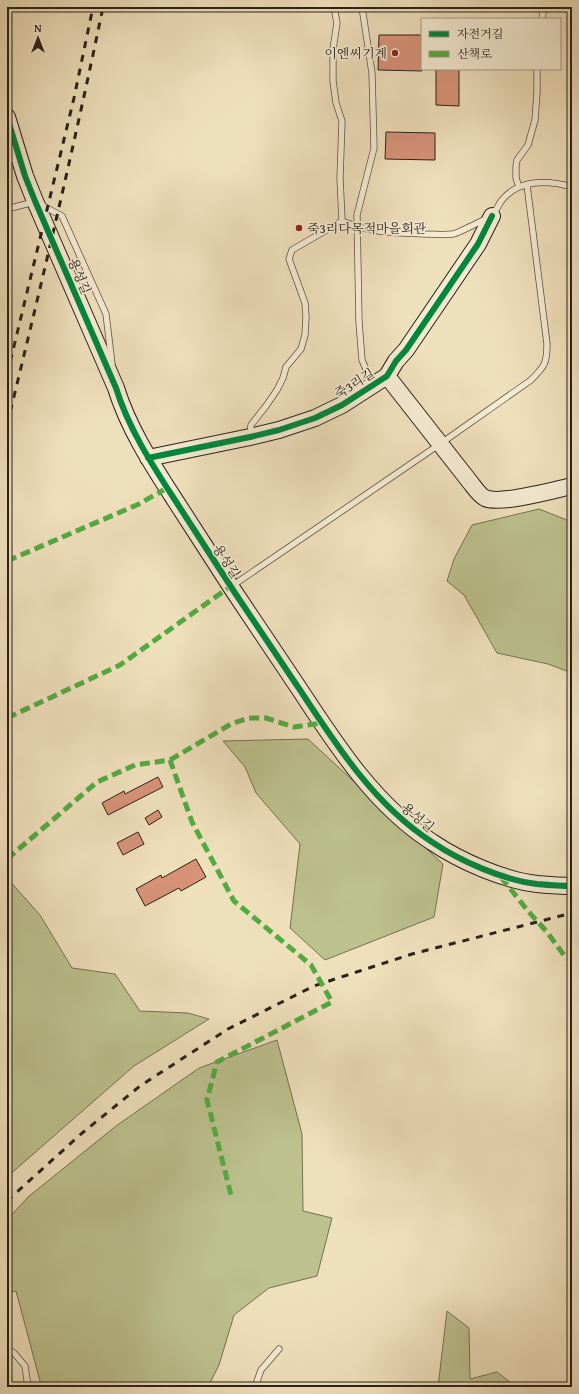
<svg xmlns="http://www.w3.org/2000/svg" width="579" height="1394" viewBox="0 0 579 1394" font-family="'Gentium Book Plus','Noto Serif KR',serif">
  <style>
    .green { fill: #bcc18e; stroke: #727153 }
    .building { fill: #d79278; stroke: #292118 }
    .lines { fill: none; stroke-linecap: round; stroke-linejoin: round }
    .lane-casing { stroke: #5a5141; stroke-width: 7 }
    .secondary-casing { stroke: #292118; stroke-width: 18 }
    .lane { stroke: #f5ebd3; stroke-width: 5.5 }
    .secondary { stroke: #f5ebd3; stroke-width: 16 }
    .rail { stroke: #292118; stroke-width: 3; stroke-dasharray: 7 7; stroke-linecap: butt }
    .quiet { stroke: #53aa42; stroke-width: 5; stroke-dasharray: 10 5; stroke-linecap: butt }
    .cycleway-casing { stroke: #f5ebd3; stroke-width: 8 }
    .cycleway { stroke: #00873e; stroke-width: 6 }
    .poi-dot { fill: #8f2418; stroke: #f5ebd3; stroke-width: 1.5 }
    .labels { text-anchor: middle; stroke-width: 3.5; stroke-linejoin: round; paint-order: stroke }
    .poi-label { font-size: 13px; fill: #292118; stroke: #f5ebd3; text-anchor: end }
    .street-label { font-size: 13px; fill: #292118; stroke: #f5ebd3 }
  </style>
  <rect width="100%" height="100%" fill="#efe0bc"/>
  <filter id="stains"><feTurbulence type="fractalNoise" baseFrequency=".005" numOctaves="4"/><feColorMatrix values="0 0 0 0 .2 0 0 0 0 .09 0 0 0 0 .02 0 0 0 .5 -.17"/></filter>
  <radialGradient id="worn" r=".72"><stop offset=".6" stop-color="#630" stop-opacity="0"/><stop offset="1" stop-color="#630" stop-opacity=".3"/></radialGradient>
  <path class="green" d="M539,509L567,520L572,532V673L548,664L497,653L464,595L447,581L454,559L472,525Z
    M308,739L443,864L434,917L325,960L290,928L300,844L256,793L245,767L223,741Z
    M7,878L40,915L72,968L115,974L140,1011L188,1013L209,1019L134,1066L7,1177Z
    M277,1040L302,1134L303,1211L332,1218L317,1276L269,1288L234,1315L219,1365L208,1387H47L40,1381L16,1291L7,1293V1220L28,1197L116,1126L199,1068Z
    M447,1311L469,1328L470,1379L497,1372L516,1387H438Z"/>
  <path class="building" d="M379,35H422V71L378,70Z
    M436,69H459V106L436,105Z
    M386,132L435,133V160L385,159Z
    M158,777L163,787L108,815L102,803L124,791L125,794Z
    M158,810L162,817L149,825L145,818Z
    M138,832L144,844L123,855L117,843Z
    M196,859L206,877L181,891L179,888L145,906L136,889L161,875L162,878Z"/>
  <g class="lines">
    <g class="lane-casing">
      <path id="lane" d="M334,7L337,23L333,49V81L336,103L342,121L340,178L342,221
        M362,7L372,73L374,148L357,215L359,322L362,360L372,383
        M542,19L544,7
        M519,187L516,178V166L517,160L528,145L535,120L537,92V69
        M41,205L62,216L106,314L112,364
        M7,209L34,202
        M250,435L251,425L266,406L277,390L283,378L286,367L301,349L305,335L306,317L305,303L289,259L292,250L342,221C371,233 394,233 425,234C434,234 444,235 453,234C456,234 488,218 491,216C496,212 498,205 502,200C519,179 548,180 572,187
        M232,586L440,444L531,380C545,366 547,363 547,344L527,185
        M7,1348L14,1353L25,1366L28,1387
        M252,1387L256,1384L261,1370L279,1349"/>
    </g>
    <g class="secondary-casing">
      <path id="secondary" d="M7,117L25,176L35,201L116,388C128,427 151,463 173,497C194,529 214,561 235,593C257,626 280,660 302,693C338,748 376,806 432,842C460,861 503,880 537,884C548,885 560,886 572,886
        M387,376L470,482C474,487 480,496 485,498C500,505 554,490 572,486
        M148,458L250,437L279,430L315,418L342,405L387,376L396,361L406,350L478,244L492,216"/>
    </g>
    <use href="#lane" class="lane"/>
    <use href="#secondary" class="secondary"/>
    <path class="rail" d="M7,375L74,98L93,7
      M7,425C41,286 74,147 103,7
      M7,1201L81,1134L140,1086L228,1029L314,986L332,980L412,954L572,913"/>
    <path class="quiet" d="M7,561L139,504L167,488
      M7,718L120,665L231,586
      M170,760L231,724L248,718H266L294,727L322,723
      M7,859L97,782L135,765L170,760L192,822L234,901L311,965L332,1002L217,1062L207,1100L232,1199
      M501,877L528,911L547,932L564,955L572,962"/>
    <g class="cycleway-casing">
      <path id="cycleway" d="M7,117L25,176L35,201L116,388C128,427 151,463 173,497C194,529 214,561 235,593C257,626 280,660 302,693C338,748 376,806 432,842C460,861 503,880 537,884C548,885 560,886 572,886
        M148,458L250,437L279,430L315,418L342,405L387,376L396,361L406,350L478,244L492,216"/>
    </g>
    <use href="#cycleway" class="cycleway"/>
  </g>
  <g class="poi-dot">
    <circle cx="395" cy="53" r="4"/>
    <circle cx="299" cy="228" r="4"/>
  </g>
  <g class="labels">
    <g class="poi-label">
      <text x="387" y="58">이엔씨기계</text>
      <text x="307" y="233" text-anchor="start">죽3리다목적마을회관</text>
    </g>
    <g class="street-label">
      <text transform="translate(80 276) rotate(67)" y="5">용성길</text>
      <text transform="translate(354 383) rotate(-32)" y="5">죽3리길</text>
      <text transform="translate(227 561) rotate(57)" y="5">용성길</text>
      <text transform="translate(418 817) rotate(39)" y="5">용성길</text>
    </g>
  </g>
  <rect width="579" height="1394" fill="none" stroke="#efe0bc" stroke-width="24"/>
  <rect x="8" y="8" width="563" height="1378" fill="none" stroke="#292118" stroke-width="2"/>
  <rect x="12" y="12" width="555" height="1370" fill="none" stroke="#292118"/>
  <rect x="421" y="18" width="140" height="52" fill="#f5ebd3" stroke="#a39a88"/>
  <rect x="429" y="31" width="20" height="6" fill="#00873e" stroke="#a39a88"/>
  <text x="457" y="38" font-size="12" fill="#292118">자전거길</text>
  <rect x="429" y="51" width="20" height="6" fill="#53aa42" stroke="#a39a88"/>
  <text x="457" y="58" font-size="12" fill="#292118">산책로</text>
  <g transform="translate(38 38)" stroke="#f5ebd3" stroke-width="3" paint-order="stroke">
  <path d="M0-3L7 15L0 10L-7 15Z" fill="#292118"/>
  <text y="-6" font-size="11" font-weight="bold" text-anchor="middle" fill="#292118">N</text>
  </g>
  <rect width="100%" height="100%" filter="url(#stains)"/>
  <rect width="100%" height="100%" fill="url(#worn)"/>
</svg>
